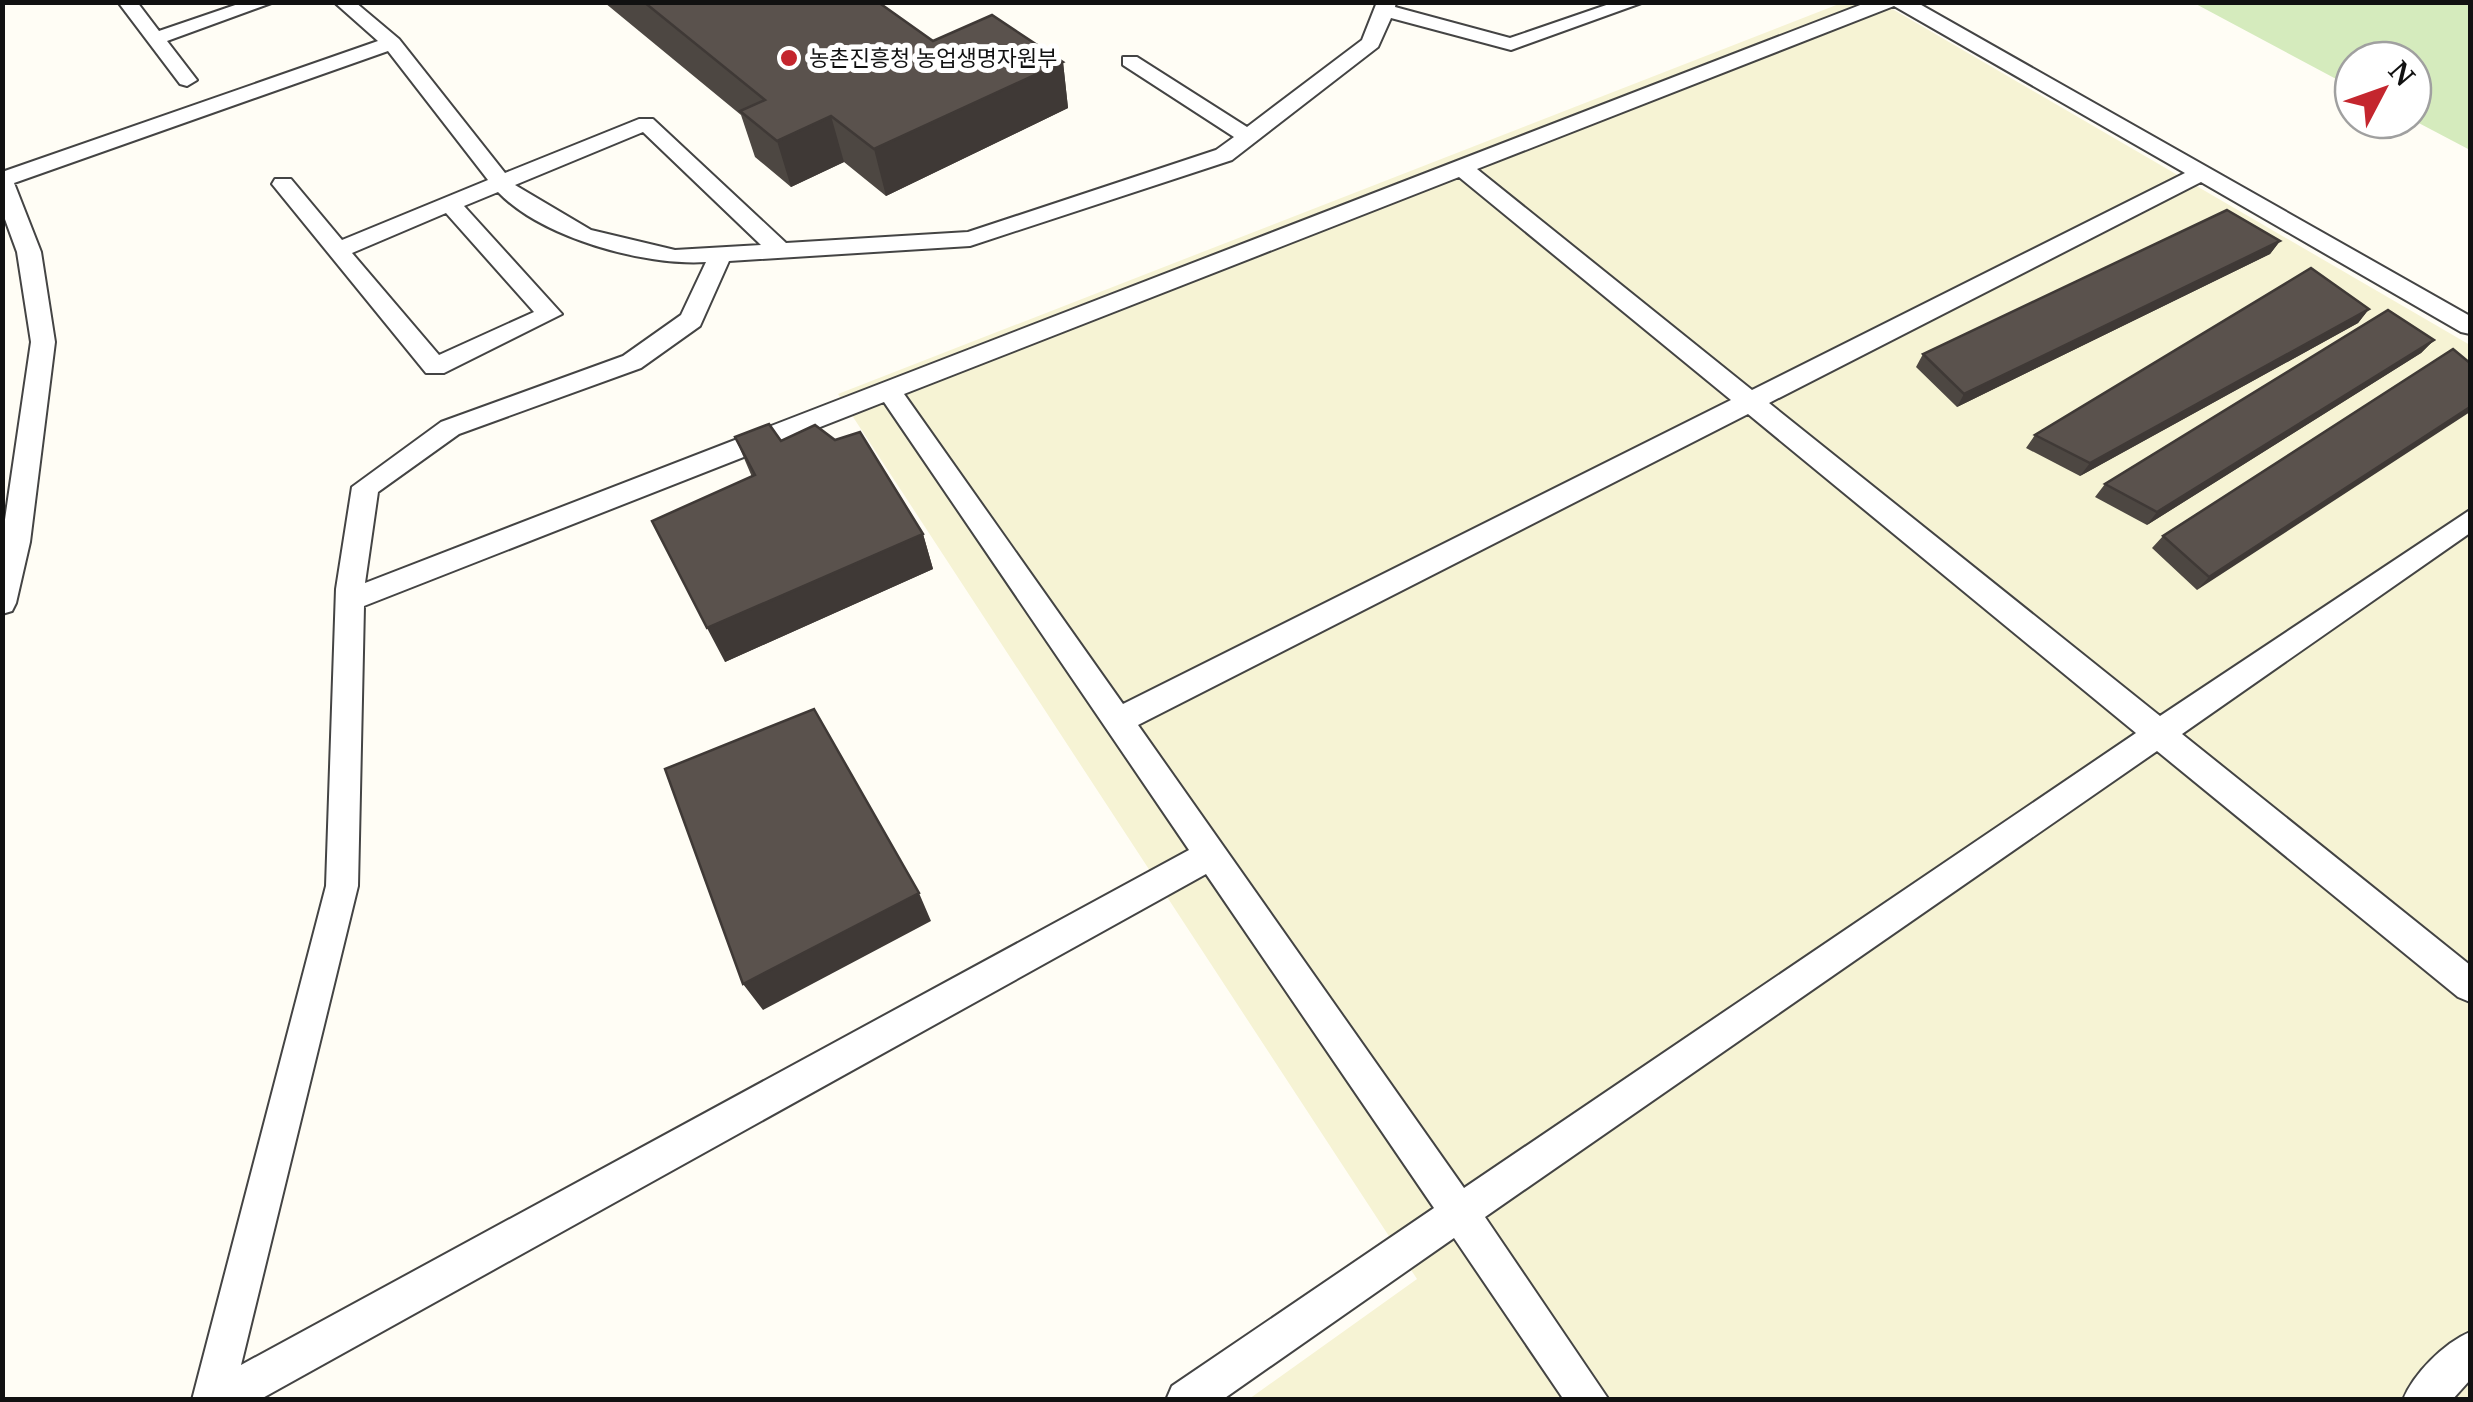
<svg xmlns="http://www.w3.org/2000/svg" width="2473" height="1402" viewBox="0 0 2473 1402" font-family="'Noto Serif','Noto Sans KR',serif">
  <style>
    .farmland { fill: #f6f3d4 }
    .green { fill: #d5ebbd }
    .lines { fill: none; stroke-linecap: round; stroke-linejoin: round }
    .lane-casing { stroke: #444; stroke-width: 4 }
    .lane { fill: #fff; fill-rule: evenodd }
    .wall { fill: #4d4742 }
    .shaded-wall { fill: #3f3936 }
    .building { fill: #5a524d; stroke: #3f3936; stroke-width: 2.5 }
    .poi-dot { fill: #c4262e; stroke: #fff; stroke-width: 4 }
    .labels { text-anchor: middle; stroke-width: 10; stroke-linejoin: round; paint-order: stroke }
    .far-poi-label { font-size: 22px; fill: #111; stroke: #fff; text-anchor: start }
  </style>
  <rect width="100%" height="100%" fill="#fffdf5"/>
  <path class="farmland" d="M1844,2L1882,3L2470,345V1399H1249L1417,1279L838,394Z"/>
  <path class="green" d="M2461,2L2470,6V150L2413,120V60H2353V88L2194,3Z"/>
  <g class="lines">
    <g class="lane-casing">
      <path id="lane" d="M118,2H137L159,31L244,2H274L167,41L197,80L187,86L180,84Z
        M334,2H355L399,39L505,173L639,119H653L786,243L968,232L1216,150L1234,137L1123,65V57H1137L1247,127L1362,40L1377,2H1396L1395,7L1510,38L1615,2H1644L1511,50L1391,18L1378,47L1232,160L970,246L729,261L700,326L641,368L459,434L378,492L365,583L1868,2H1916L2470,316V334L2461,332L2201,182L1769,403L2160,716L2470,510V533L2182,734L2470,965V1002L2458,997L2157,751L1485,1217L1609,1400H1564L1454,1238L1222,1400H1166L1172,1386L1434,1208L1206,874L259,1400H192L326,886L336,589L352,487L441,422L623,356L681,315L706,262C644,266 542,238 498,192L464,206L562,314L444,373H426L272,184L275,179H291L342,240L488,180L388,51L14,183L41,252L55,342L30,542L16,603L12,611L2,614V540L31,342L17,252L2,211V172L378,41ZM1894,6L2185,173L1752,390L1477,169ZM643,132L761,245L675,250L591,230L515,185ZM1459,177L1731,400L1123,704L904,394ZM446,213L534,312L439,355L352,253ZM884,402L1189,850L241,1365L358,886L364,606ZM1748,414L2136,733L1464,1188L1138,725Z
        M2470,1332V1380L2452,1400H2403C2413,1374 2444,1343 2470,1332Z"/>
    </g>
    <use href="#lane" class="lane"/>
  </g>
  <path class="wall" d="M878,2L933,41L1063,62L1068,108L886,196L844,162L791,187L755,157L741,115L605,3Z
    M2280,241L2270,254L1957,407L1916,367L1923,354Z
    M2369,309L2358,323L2080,476L2026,448L2035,435Z
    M2434,340L2421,353L2147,525L2095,497L2105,484Z
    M2470,363L2197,590L2152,548L2163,536Z
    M735,437L781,441L923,534L933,569L725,662L752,477Z"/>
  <path class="shaded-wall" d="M1063,62L1068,108L886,196L874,149Z
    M831,116L844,162L791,187L777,141Z
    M2280,241L2270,254L1957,407L1964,394Z
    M2369,309L2358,323L2080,476L2090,463Z
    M2434,340L2421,353L2147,525L2157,512Z
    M2470,407V412L2197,590L2209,577Z
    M923,534L933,569L725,662L707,628Z
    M919,893L931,921L763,1010L743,984Z"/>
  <path class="building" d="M644,2H878L933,41L992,15L1063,62L874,149L831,116L777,141L740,111L765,100Z
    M2227,210L2280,241L1964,394L1923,354Z
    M2311,268L2369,309L2090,463L2035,435Z
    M2388,310L2434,340L2157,512L2105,484Z
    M2453,349L2470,363V407L2209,577L2163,536Z
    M769,424L781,441L815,425L835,440L860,432L923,534L707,628L652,521L755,475L735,437Z
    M814,709L919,893L743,984L665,769Z"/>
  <circle class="poi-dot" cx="789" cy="58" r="10"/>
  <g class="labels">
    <g class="far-poi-label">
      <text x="809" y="66">농촌진흥청 농업생명자원부</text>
    </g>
  </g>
  <rect width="2473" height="1402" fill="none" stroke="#111111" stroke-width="10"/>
  <g transform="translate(2383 90) rotate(49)"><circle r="48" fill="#ffffff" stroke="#a0a0a0" stroke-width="2.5"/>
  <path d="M0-8L18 38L0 25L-18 38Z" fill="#c4262e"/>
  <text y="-15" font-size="28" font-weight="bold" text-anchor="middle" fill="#111111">N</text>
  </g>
</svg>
